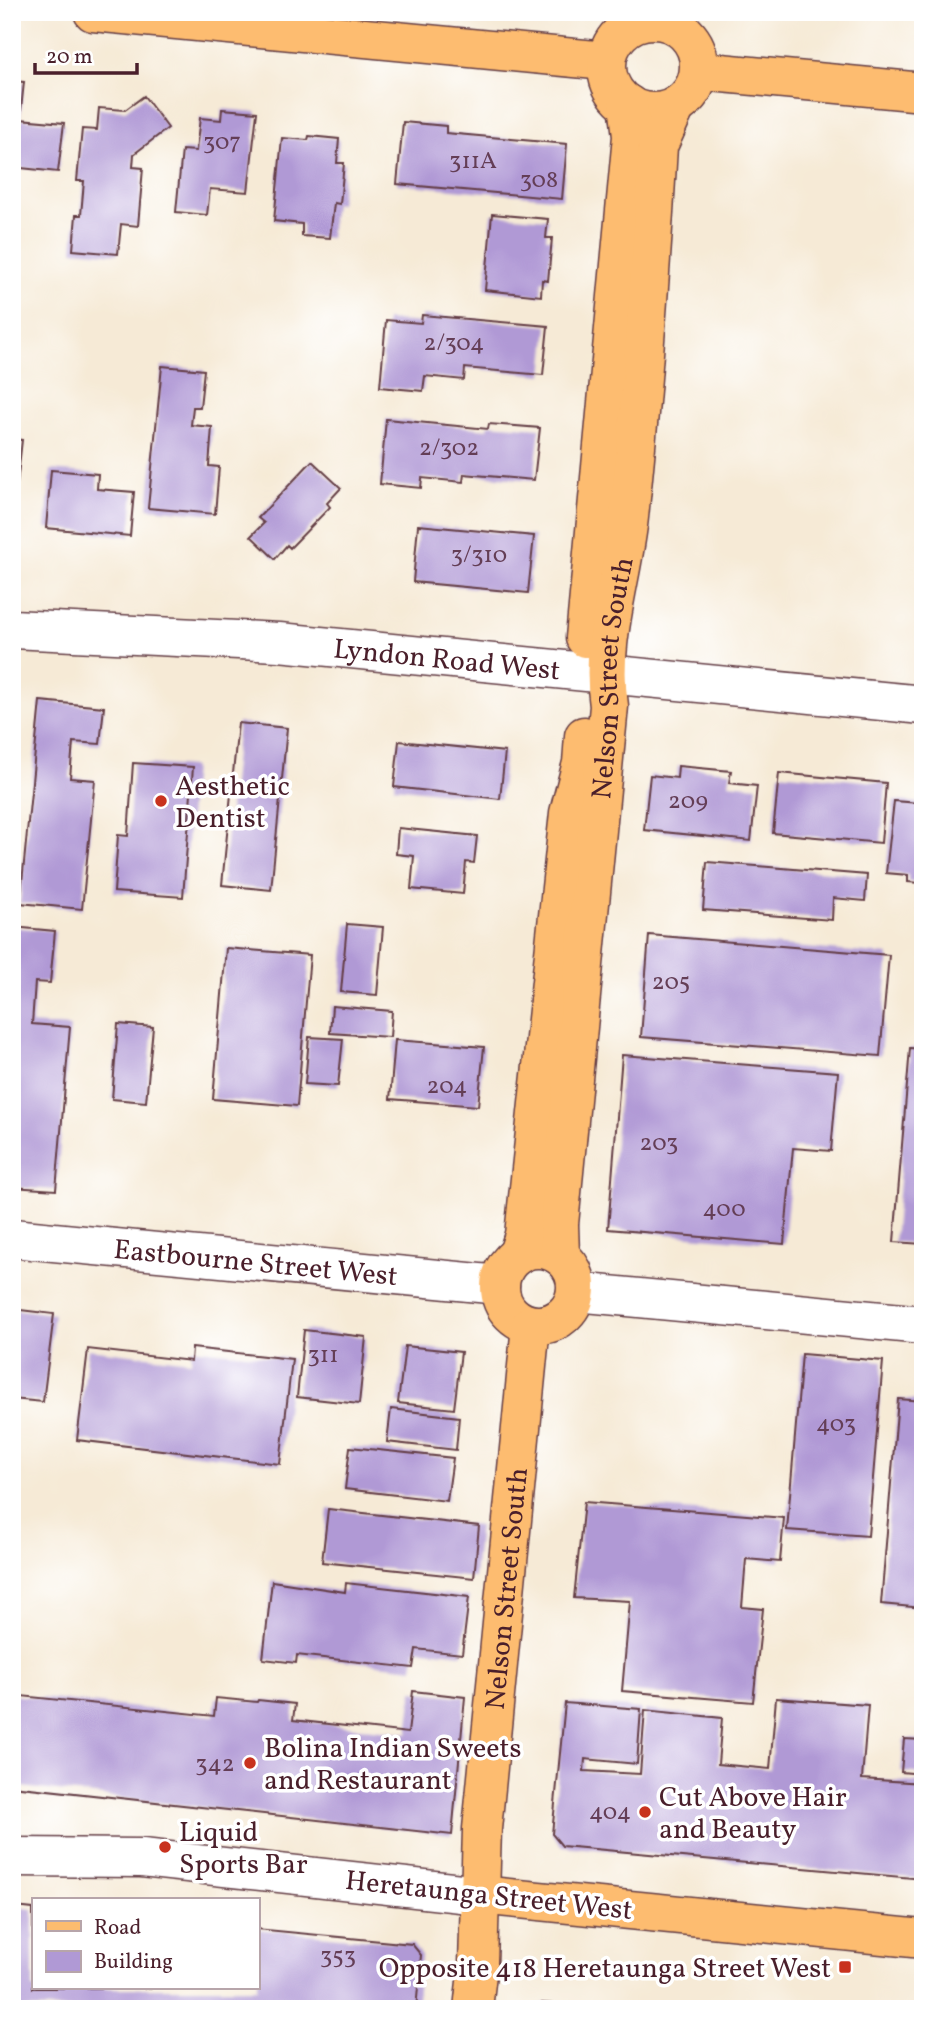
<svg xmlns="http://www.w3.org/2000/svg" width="935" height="2021" viewBox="0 0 935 2021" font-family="Vollkorn,serif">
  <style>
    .building { fill: #b099d5 }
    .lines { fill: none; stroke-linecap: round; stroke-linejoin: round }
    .minor-casing { stroke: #643d45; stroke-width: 41 }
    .major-casing { stroke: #643d45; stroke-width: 41 }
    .minor { stroke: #fff; stroke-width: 38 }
    .major { stroke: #fdbc6f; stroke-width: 38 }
    .poi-dot { fill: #c8321e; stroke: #fff; stroke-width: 2.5 }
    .labels { text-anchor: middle; stroke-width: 7; stroke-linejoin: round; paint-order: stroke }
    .number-label { font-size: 24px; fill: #643e56 }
    .street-label { font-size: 28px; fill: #4a1f2b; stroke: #fff }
    .poi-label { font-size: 28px; fill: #4a1f2b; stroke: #fff; text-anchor: start }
  </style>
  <rect width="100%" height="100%" fill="#fff"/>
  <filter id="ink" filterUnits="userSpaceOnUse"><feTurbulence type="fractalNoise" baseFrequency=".0143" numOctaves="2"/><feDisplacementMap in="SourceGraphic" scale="14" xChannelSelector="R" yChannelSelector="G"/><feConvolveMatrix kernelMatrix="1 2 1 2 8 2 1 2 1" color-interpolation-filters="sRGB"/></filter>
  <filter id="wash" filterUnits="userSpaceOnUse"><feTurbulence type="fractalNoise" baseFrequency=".00686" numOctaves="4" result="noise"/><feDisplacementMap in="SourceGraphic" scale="28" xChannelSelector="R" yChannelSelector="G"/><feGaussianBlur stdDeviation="1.57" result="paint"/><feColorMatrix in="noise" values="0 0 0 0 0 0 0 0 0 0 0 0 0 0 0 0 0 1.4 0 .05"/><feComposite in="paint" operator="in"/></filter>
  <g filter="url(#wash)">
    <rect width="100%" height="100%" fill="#f6ead6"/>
    <g id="blocks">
      <path class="building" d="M12,81L24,82L20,119L64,123L58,172L12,167Z
        M144,96L168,128L134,154L133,167L143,168L138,226L121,224L118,254L73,250L76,215H81L84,181H77L82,129L97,130L99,108L125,110Z
        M222,109L257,112L248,192L210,189L207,215L176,212L182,150L196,151L200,118L221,120Z
        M403,122L446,126V133L567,144L562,199L397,184Z
        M309,136L339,139L337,163H344L340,204L334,203L330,238L302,236V224L274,221L282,138L308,140Z
        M492,214L548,219L546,238H552L548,281L542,280L541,296L485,290Z
        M422,315L548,326L543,375L465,368L464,380L425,376L423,391L380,387L386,320L421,323Z
        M162,366L204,370L200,407H193L191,425L212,427L209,466L219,467L215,514L148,508Z
        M386,419L488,429L489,424L540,428L534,480L464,474L463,482L422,478L421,488L380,484Z
        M12,439L22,440L15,502H12Z
        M312,461L341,488L327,503L330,507L290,548L287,545L275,559L251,536L264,523L258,518Z
        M51,470L98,474L97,489L134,492L130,536L46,528Z
        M418,525L534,536L528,593L413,582Z
        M40,701L104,707L100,744L73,742L70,778L95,780L82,909L20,903Z
        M238,723L287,728L271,890L222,885Z
        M399,741L505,752L500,799L394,787Z
        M133,763L193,767L183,897L114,892L118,835L128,836Z
        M678,766L731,771L729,783L757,786L751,841L644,830L650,775L677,778Z
        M779,773L886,783L881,843L773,833Z
        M894,801L919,803L918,816L923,817V874L920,883L908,882V875L886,873Z
        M398,828L477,836L474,863L466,862L463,894L411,889L414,856L396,854Z
        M707,862L867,875L865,901L833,898L832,920L703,910Z
        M347,924L383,927L377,995L341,992Z
        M12,927L55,931L50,983L35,982L32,1024L70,1027L56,1190L12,1187Z
        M649,935L889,955L880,1056L641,1037Z
        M226,948L310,955L297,1106L213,1099Z
        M332,1006L392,1011L390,1037L330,1033Z
        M118,1024L153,1027L146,1102L112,1099Z
        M309,1037L343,1039L338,1086L305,1084Z
        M395,1040L484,1047L478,1106L390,1099Z
        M910,1048L923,1049V1244L894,1242Z
        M622,1055L838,1072L831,1151L793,1148L784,1244L608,1229Z
        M12,1309L54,1314L43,1402L12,1399Z
        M304,1330L366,1337L359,1404L297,1397Z
        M405,1346L461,1352L454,1409L398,1403Z
        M192,1348L292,1359L280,1464L77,1440L88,1349L191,1361Z
        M802,1354L883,1361L868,1536L787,1530Z
        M898,1399L923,1401V1608L881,1604Z
        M391,1409L459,1417L456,1450L387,1442Z
        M350,1447L453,1458L447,1501L345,1489Z
        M584,1502L784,1518L780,1562L746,1559L742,1607L763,1609L753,1702L622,1691L630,1601L574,1598Z
        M328,1509L479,1526L474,1578L322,1562Z
        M272,1581L345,1592L346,1583L469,1597L462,1654L416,1649L413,1668L297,1655L296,1663L263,1659Z
        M413,1691L465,1697L452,1835L12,1786V1695L214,1716L216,1698L257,1702L258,1700L295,1704L293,1720L408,1733Z
        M776,1698L868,1705L862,1779L923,1783V1879L562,1846L552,1834L565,1703L641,1709L637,1764L585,1759L584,1771L640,1774L645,1710L722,1718L718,1764L770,1769Z
        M904,1739L923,1740V1774L901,1772Z
        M15,1907L33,1909V1988H257V1929L412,1944L421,1955L416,2009H12Z
        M542,2003L591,2007V2009H541Z"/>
    </g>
  </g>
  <g filter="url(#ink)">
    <use href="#blocks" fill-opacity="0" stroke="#643d45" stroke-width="2"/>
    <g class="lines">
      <g class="minor-casing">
        <g id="minor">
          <path d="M655,18L656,12"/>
          <path id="s1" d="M12,629L279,642L923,705"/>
          <path id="s2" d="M12,1238L500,1285"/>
          <path d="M576,1292L923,1325"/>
          <path d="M12,1857L142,1858L479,1895"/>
        </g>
      </g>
      <g class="major-casing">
        <g id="major">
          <path d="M93,12L606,61"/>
          <circle cx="653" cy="66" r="46"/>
          <path d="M700,71L923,92"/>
          <path d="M585,638L632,136L628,104"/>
          <circle cx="538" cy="1287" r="38"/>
          <path d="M518,1254L524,1235L569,813L582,763L584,736"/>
          <path id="s3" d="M560,1256L559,1224L609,706C599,642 622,582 629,517C642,394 651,269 658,146L676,106"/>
          <path d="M479,1895L923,1939"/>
          <path id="s4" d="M473,2009L478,1964L482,1829L531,1325"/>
        </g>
      </g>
      <use href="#minor" class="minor"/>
      <use href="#major" class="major"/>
    </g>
  </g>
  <g class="poi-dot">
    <circle cx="161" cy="801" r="7"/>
    <circle cx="250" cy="1763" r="7"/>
    <circle cx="645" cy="1812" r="7"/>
    <circle cx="165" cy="1847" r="7"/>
    <rect x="838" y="1960" width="14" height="14" rx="3.5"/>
  </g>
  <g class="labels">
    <g class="number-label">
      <text x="222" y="149">307</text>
      <text x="473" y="168">311A</text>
      <text x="539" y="187">308</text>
      <text x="454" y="350">2/304</text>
      <text x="449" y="455">2/302</text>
      <text x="479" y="562">3/310</text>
      <text x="688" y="808">209</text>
      <text x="671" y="989">205</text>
      <text x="447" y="1093">204</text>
      <text x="659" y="1150">203</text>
      <text x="724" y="1216">400</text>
      <text x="323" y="1362">311</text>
      <text x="836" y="1431">403</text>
      <text x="215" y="1771">342</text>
      <text x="610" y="1819">404</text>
      <text x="338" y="1963">353</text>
    </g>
    <g class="street-label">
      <text dy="10" stroke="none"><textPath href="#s1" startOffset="436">Lyndon Road West</textPath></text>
      <text dy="10" stroke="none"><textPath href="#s3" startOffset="581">Nelson Street South</textPath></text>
      <text dy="10" stroke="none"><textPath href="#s2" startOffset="245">Eastbourne Street West</textPath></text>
      <text dy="10" stroke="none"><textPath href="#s4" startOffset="422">Nelson Street South</textPath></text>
      <text transform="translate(489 1894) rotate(6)" y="10">Heretaunga Street West</text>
    </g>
    <g class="poi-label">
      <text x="175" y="795">Aesthetic<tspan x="175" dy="32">Dentist</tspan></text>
      <text x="264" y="1757">Bolina Indian Sweets<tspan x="264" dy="32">and Restaurant</tspan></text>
      <text x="659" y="1806">Cut Above Hair<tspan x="659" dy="32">and Beauty</tspan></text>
      <text x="179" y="1841">Liquid<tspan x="179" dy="32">Sports Bar</tspan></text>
      <text x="831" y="1977" text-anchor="end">Opposite 418 Heretaunga Street West</text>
    </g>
  </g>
  <rect width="935" height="2021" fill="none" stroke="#fff" stroke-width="42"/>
  <rect x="32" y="1898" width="228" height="91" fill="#ffffff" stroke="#b7a5aa" stroke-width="2"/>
  <rect x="46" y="1921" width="35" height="10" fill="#fdbc6f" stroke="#b7a5aa" stroke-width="2"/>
  <text x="94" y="1934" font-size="21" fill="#4a1f2b">Road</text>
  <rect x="46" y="1951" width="35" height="21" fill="#b099d5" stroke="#b7a5aa" stroke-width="2"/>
  <text x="94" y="1968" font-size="21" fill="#4a1f2b">Building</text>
  <path d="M35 63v10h102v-10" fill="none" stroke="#4a1f2b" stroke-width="3.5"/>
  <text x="46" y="63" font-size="21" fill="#4a1f2b" stroke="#ffffff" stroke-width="5" paint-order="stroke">20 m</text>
</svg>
